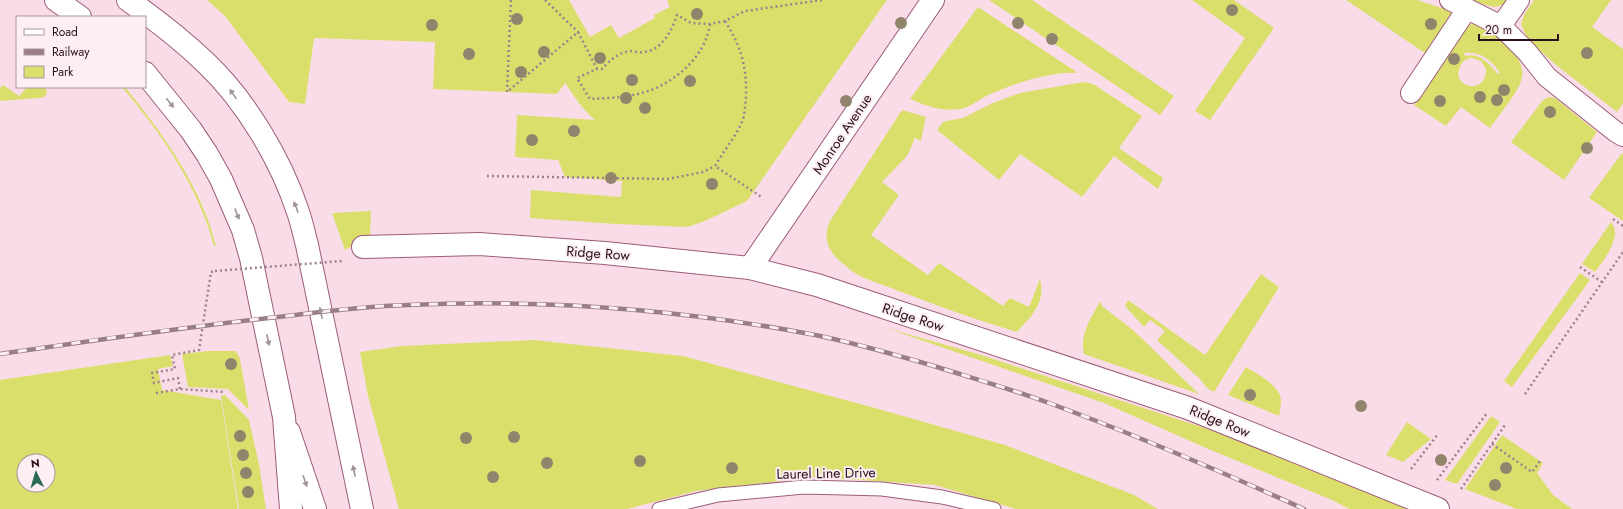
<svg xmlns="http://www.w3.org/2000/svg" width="1623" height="509" viewBox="0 0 1623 509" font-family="Jost,sans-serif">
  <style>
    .green { fill: #dadf6c; fill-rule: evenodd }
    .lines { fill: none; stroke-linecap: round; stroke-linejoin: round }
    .service-casing { stroke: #9c5c7a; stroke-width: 15 }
    .pedestrian-casing { stroke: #9c5c7a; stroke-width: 22 }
    .minor-casing { stroke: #9c5c7a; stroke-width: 24 }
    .primary-casing { stroke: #9c5c7a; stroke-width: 24 }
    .trunk-casing { stroke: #9c5c7a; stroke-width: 24 }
    .path { stroke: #9d828e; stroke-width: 2.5; stroke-dasharray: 2 3; stroke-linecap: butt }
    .service { stroke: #fff; stroke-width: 13 }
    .pedestrian { stroke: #fff; stroke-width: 20 }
    .minor { stroke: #fff; stroke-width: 22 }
    .primary { stroke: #fff; stroke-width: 22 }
    .trunk { stroke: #fff; stroke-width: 22 }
    .rail-casing { stroke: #997d89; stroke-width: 4.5 }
    .rail { stroke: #fdeef4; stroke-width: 3; stroke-dasharray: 9; stroke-linecap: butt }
    .path-bridge { stroke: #9d828e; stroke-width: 2.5; stroke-dasharray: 2 3; stroke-linecap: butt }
    .tree { fill: #91846c }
    .oneway { fill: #9f9399 }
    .labels { text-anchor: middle; stroke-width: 4; stroke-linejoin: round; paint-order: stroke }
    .street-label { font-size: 14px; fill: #29101c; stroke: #fdeef4 }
  </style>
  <rect width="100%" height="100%" fill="#fadce8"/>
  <path class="green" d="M207,0H569L590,37L611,25L619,38L655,18L654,15L670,7L667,0H887L747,201L707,220L688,227L616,224L530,218L531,190L621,197L622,181L565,177L558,160L515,157L517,115L595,120C582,109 574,96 565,83L557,94L433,89L435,42L314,38L305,104L289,102L225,16Z
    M989,0H1032L1174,96L1160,115Z
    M1192,0H1234L1274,28L1210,120L1195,111L1245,38Z
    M1346,0H1417L1451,11L1452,16L1425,53Z
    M1474,0H1507C1499,12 1485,5 1474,0Z
    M1534,0H1611L1592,27L1623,49V103L1617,112L1556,65L1528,40L1521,24L1524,15Z
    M978,7L1078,73C1052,71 1012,84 988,95C980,99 970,107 961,109C942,112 926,106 910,99Z
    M1475,23C1494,33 1530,56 1521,81C1518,92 1498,117 1490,128L1461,107L1446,126L1414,105L1441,65L1458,36L1469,25ZM1464,53C1480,51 1492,60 1500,73L1498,74C1489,64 1480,52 1465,56ZM1472,58L1481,61L1486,69C1486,97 1450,87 1460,67C1462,61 1466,59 1472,58Z
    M1084,82L1093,84L1142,116L1119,148L1163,178L1158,189L1114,156L1082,197L1020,154L999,180L937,130L942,123L946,121L963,118L993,103L1020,93Z
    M3,85L19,96L27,87H45L47,93L44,97L40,98L0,101V88Z
    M122,87H125C163,134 201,186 216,246H214C199,188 161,133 122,87Z
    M1549,97L1555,98L1597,132L1564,180L1511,142L1543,100Z
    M902,110L926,117L921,141L915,138L907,156L882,182L899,195L871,235L928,275L939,263L1003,306L1010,298L1029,307L1040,279C1046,302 1032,316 1017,332C976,320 936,305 896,290C880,283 860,279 847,267C830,254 821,241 830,221Z
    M1622,153L1623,154V221L1589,198Z
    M371,211L370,236L345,250L332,213Z
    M1611,222C1623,235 1605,259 1595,272L1582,264Z
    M1580,273L1590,280L1512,387L1504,381Z
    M1261,274L1279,287L1214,392L1207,388L1200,379L1157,340L1165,331L1150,320L1144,327L1125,306L1128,300L1205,355Z
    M1100,301L1102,306L1133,330L1199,394L1084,354C1079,334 1091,319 1100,301Z
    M886,328L981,355L1211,430L1331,474L1411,509H1349L1332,500L1206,448L1104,403Z
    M533,340L683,356L875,408L1005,445L1134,495L1158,509H1016L935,485L814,477L696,491L627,509H399L368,396L360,352L402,346Z
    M208,351H236L240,359L249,410L228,389L188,387L182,354Z
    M170,355L173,366L158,369L162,390L221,400L238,509H0V380ZM24,461H48V485H24Z
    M1246,367C1257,374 1280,385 1281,400C1281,405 1280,411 1279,416L1228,395Z
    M225,395L249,420L259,464L266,509H239L221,396Z
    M1491,416L1500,422L1457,484L1445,480Z
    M1407,422L1431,439L1403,462L1386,455Z
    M1502,435L1543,463L1537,473L1553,495L1572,509H1517L1465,489Z"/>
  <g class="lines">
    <g class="service-casing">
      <path id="service" d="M659,509L718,495L804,487L882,489L942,497L994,509"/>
    </g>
    <g class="pedestrian-casing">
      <path id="pedestrian" d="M1450,0L1501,26L1527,52L1547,77L1616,132L1623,136
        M1501,26L1519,0
        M1411,93L1467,9"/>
    </g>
    <g class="minor-casing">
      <path id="minor" d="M363,247L479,244L605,253L750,268L817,285L1188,408L1438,509
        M750,268L933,0"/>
    </g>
    <g class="primary-casing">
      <path id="primary" d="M289,432L315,509"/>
    </g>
    <g class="trunk-casing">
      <path id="trunk" d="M56,0L80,17
        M128,0C155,19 182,40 206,63C246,101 281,160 298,212C302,223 304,234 307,245L362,509
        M145,73L191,130L207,154L221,179L243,230L251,258L284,417L291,509"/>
    </g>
    <path class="path" d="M511,0L507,92L578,32L597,69
      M545,0L578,32
      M725,21C741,46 747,67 746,97C745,106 745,116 741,124C734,139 723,152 715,166L763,198
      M710,24C705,60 668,89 633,95C619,98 604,98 590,99L577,78L597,69H602C610,60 618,53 630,51C634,51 639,53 643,52C662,51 672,30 677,15L691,23L710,24L725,21L745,11L822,0
      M487,176L668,179L703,172L715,166
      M1613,219L1623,226
      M1580,267L1602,282
      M180,389L178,378L154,383L152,373L175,369L172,355L199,350L211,272L215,271
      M156,393L180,389L225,392
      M1525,394L1623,252
      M1492,444L1532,472L1540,461
      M1411,469L1438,434
      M1437,480L1487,413
      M1461,489L1505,425"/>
    <use href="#service" class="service"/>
    <use href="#pedestrian" class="pedestrian"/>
    <use href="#minor" class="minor"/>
    <use href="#primary" class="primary"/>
    <use href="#trunk" class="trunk"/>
    <g class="rail-casing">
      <path id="rail" d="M0,354C96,340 191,326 287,316C327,311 367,306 408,305C542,299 677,309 810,334C852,342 893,354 934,366C972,378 1011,389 1049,403C1136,435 1220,471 1304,509"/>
    </g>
    <use href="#rail" class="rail"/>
    <path class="path-bridge" d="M215,271L342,261"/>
  </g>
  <g class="tree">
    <circle cx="1232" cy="10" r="6"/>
    <circle cx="697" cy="14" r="6"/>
    <circle cx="517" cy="19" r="6"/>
    <circle cx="901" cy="23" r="6"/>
    <circle cx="1018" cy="23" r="6"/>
    <circle cx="1431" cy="24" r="6"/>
    <circle cx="432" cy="25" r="6"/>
    <circle cx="1052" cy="39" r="6"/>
    <circle cx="544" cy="52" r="6"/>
    <circle cx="1587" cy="53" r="6"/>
    <circle cx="469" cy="54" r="6"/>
    <circle cx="600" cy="58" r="6"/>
    <circle cx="1454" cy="59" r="6"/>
    <circle cx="521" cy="72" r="6"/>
    <circle cx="632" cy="80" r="6"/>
    <circle cx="690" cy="81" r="6"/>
    <circle cx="1504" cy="90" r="6"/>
    <circle cx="1480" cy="97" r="6"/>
    <circle cx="626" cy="98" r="6"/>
    <circle cx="1497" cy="100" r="6"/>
    <circle cx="846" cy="101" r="6"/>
    <circle cx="1440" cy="101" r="6"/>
    <circle cx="645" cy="108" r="6"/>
    <circle cx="1550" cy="112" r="6"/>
    <circle cx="574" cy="131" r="6"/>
    <circle cx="532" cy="140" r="6"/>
    <circle cx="1587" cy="148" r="6"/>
    <circle cx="611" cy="178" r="6"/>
    <circle cx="712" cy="184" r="6"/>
    <circle cx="231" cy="364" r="6"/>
    <circle cx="1250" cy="395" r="6"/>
    <circle cx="1361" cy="406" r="6"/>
    <circle cx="240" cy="436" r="6"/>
    <circle cx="514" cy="437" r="6"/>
    <circle cx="466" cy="438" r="6"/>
    <circle cx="243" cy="455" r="6"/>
    <circle cx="1441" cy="460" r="6"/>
    <circle cx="640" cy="461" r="6"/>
    <circle cx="547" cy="463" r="6"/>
    <circle cx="732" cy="468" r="6"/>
    <circle cx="1506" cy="468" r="6"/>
    <circle cx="246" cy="473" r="6"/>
    <circle cx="493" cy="477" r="6"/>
    <circle cx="1495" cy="485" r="6"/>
    <circle cx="248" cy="492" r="6"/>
  </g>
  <defs><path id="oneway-solid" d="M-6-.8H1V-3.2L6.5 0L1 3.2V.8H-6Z"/></defs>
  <g class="oneway">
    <use href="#oneway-solid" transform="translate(233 94) rotate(-125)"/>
    <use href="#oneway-solid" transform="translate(170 103) rotate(51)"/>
    <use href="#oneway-solid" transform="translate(296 207) rotate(-111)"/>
    <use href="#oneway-solid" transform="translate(237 214) rotate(69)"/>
    <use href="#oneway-solid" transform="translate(321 313) rotate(-102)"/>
    <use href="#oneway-solid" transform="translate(268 340) rotate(78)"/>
    <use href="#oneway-solid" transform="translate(354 471) rotate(-102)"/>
    <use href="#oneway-solid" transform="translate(305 481) rotate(71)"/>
  </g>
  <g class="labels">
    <g class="street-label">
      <text transform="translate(842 134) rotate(-56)" y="5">Monroe Avenue</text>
      <text transform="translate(598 253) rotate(4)" y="5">Ridge Row</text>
      <text transform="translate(913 317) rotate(18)" y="5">Ridge Row</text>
      <text transform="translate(1220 421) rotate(22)" y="5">Ridge Row</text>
      <text transform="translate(826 473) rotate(-1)" y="5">Laurel Line Drive</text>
    </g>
  </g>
  <rect x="16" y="16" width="130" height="72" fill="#fdeef4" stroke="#a8959e"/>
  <rect x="24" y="29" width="20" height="6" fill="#ffffff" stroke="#a8959e"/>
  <text x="52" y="36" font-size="12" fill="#29101c">Road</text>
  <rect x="24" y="49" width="20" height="6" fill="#997d89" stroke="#a8959e"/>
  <text x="52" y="56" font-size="12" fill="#29101c">Railway</text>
  <rect x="24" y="66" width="20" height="12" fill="#dadf6c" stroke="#a8959e"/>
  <text x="52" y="76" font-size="12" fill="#29101c">Park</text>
  <g transform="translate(36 473) rotate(355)"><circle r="19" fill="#fdeef4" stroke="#a8959e"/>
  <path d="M0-3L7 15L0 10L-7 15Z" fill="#2a6957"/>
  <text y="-6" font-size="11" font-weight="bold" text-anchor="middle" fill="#29101c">N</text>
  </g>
  <path d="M1479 34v6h79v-6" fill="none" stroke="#29101c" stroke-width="2"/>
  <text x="1485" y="34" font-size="12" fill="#29101c" stroke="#fdeef4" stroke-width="3" paint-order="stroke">20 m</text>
</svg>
